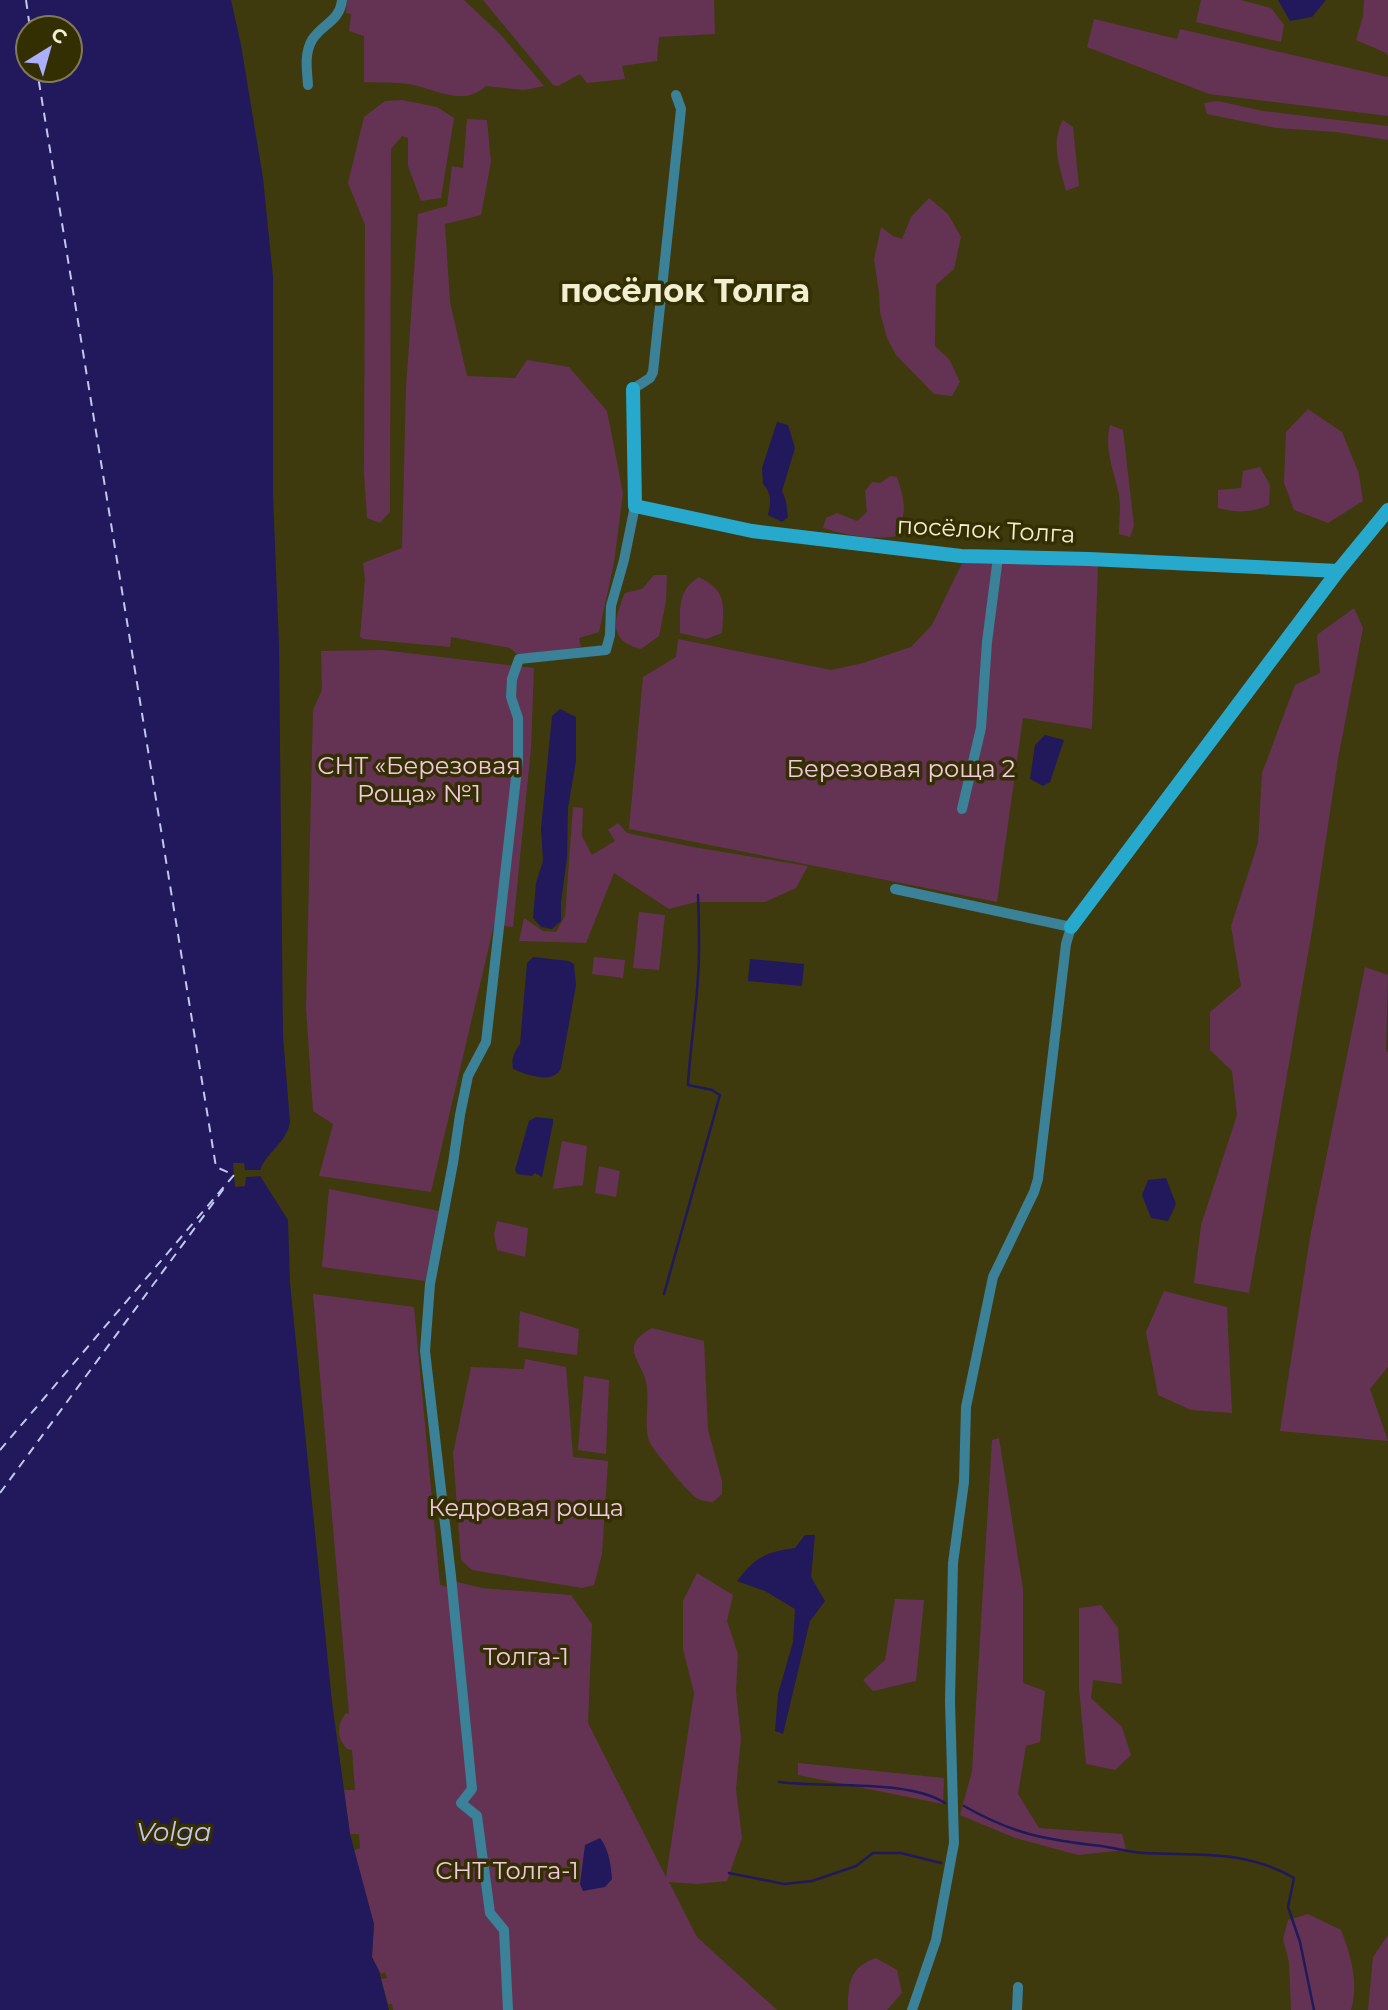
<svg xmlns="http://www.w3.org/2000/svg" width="1388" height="2010" viewBox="0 0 1388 2010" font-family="Montserrat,sans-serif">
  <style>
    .green { fill: #643353 }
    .water { fill: #21195b; fill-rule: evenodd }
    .pier { fill: #3f390e }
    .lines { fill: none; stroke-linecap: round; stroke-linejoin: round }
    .stream { stroke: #21195b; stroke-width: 2.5 }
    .ferry { stroke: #c3c6ef; stroke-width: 2; stroke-dasharray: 9 7; stroke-linecap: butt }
    .street { stroke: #3b8197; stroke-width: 10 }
    .secondary { stroke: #27a9cd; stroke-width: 14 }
    .labels { text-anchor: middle; stroke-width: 7; stroke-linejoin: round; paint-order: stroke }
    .street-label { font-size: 24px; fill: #f2eed1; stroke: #342f02 }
    .park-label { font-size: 24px; fill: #f3c9e2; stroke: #342f02 }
    .water-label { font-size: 26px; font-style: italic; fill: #c3c6ef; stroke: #342f02 }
    .district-label { font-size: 32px; font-weight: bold; fill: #f2eed1; stroke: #342f02 }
  </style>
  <rect width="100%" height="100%" fill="#3f390e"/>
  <path class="green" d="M347,0H464L501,35L544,86L524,90L486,86C463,108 434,88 408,84C394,82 379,83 364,82V36L349,31L351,14L346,13Z
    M483,0H714L715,34L659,37L657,61L622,66L625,79L587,83L580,74L558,86L553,85Z
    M1201,0H1241L1271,8L1284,25L1281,42L1196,22Z
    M1364,0H1388V56L1386,53L1356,40L1363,16Z
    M1094,19L1177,39L1180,29L1388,77V116L1209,94L1087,47Z
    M402,100L437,107L454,118L441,198L421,201L408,166V138L402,136L391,149L390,512L380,523L367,518L364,473L365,225L348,183L364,117L385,101Z
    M1218,101L1263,111L1388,126V140L1336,132L1276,128L1207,114L1204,103Z
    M467,119L487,120L491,162L481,215L445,224L450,302L467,376L515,378L527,360L569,367L607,411L623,493L614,563L599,632L579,638L581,647L519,656L510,648L451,637L450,647L363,639L360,637L365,579L363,563L402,548L406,388L418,214L447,206L452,166L463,168Z
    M1063,120L1073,127L1079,186L1066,191C1060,168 1050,143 1063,120Z
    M929,198L948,214L961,237L954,269L936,285L935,346L949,359L960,382L952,396L934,394L896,355L887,338L880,312L879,292L874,260L881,227L893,236L902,239L911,217Z
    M1308,409L1342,432L1359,474L1363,501L1328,523L1294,510L1284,483L1286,432Z
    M1110,425L1123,430L1134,526L1130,537L1119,534C1119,521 1121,507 1119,495C1114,471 1104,450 1110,425Z
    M1260,467L1270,485L1269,505C1251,513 1237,513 1218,508V490L1241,488L1243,471Z
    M890,476L897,477C905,501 907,512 897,536C871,540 849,536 823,528L826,518L837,513L857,521L867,512L865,491L872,482L880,483Z
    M963,561L1098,566L1092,729L1023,718L997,902L629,829L643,677L676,657L678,639L831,670L863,663L911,647L932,625Z
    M654,575H667L666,601L659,636L641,649C607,641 614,619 625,593L642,589Z
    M699,577C727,591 724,604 722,633L706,639L680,633C680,610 677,590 699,577Z
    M1354,608L1363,628L1338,759L1313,925L1249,1293L1194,1283L1201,1225L1237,1115L1232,1071L1210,1050V1012L1241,986L1231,926L1258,843L1262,773L1295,685L1320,673L1317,635Z
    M382,650L534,668L531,748L513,927L494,925L431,1192L319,1176L333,1124L313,1111L306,1008L313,710L322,690L321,651Z
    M573,807L583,808L582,836L592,855L615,841L608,830L618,823L627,833L693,847L808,866L796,888L765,902H696L669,909L614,873L586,943L519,941L524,918L543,931L556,932L565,916Z
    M639,912L665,915L659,970L633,968Z
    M594,957L625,960L623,978L592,974Z
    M1365,967L1388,975L1386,1050L1388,1053V1367L1370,1389L1388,1441L1280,1431L1310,1237Z
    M562,1141L587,1146L583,1185L553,1189Z
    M599,1166L620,1171L616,1197L595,1193Z
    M329,1189L439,1211L425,1281L322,1267Z
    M497,1221L528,1228L525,1257L497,1250L494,1234Z
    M1164,1291L1227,1307L1232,1413L1191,1410L1158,1395L1146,1332Z
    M313,1294L414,1307L440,1585L453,1588V1581L482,1588L571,1595L592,1624L588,1723L666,1877L694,1693L683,1649V1601L697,1573L733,1595L727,1621L738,1654L736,1691L741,1738L736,1789L742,1838L727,1881L697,1884L669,1882L697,1937L777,2010H393L392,2004H388L381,1979L387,1978L385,1972L381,1974L372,1957L374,1924L353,1851L360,1848L359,1834H350L344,1790H355L352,1750L347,1749C337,1738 336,1725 346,1713L349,1714Z
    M520,1311L579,1329L577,1355L518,1347Z
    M652,1328L704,1341L708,1430L722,1481V1494L713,1502C708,1501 702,1501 698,1499C690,1495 652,1449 649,1441C644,1427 649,1403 647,1387C644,1361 616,1348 652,1328Z
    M525,1359L566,1367L573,1457L608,1461L602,1554L594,1585L582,1588L472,1570L461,1560L453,1453L471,1367L524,1369Z
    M584,1376L609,1380L606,1454L578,1450Z
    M999,1438L1023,1589V1683L1045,1691L1040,1742L1026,1746L1018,1794L1039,1828L1122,1834L1126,1850L1078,1855L1015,1838L960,1815L972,1771L992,1440Z
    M895,1599L924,1600L916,1681L873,1691L863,1680L885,1660Z
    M1101,1605L1118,1628L1122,1684L1093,1680L1091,1698L1122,1727L1131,1755L1115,1770L1086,1764L1079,1688V1608Z
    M798,1763L944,1778L943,1804L798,1775Z
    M1308,1914L1341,1930C1351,1955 1359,1983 1351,2010H1291L1289,1962L1283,1939L1288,1920Z
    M1388,1935V2010H1368L1373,1957Z
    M876,1958L897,1970L902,1993L887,2010H848C848,1984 849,1967 876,1958Z"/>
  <path class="water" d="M0,0H231L241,45L263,178L273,277V496L279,645L283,1036L290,1122C287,1145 259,1156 260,1176L288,1220L290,1283L332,1702L350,1834L374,1924L372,1957L379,1971L389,2010H0ZM28,28H70V70H28Z
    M1278,0H1326L1312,17L1290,21Z
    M777,422L788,425L795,448L782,491L786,501L788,517L782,522L768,515C771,502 772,494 763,484L762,468Z
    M560,709L576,717V761L568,808L567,858L561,902V921L552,929L541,927L533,918L536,883L543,861L541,829L552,716Z
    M1045,735L1064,740L1050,782L1043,786L1030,779L1035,745Z
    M533,957L569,961L574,964L576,985L561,1068C554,1085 527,1075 513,1069C511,1058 514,1053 520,1044L527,963Z
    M750,959L804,964L802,986L748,981Z
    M536,1117L553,1119V1123L542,1177L535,1173L532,1176L517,1174L515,1170L529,1121Z
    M1166,1178L1176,1204L1168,1221L1151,1218L1142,1195L1148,1180Z
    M805,1535H815L811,1577L825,1601L810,1621L783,1734L775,1731L778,1694L793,1642L795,1609L765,1591L737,1581C755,1557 766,1552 795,1548Z
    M600,1838C609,1849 611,1866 612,1879L605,1887L583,1891L580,1884L585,1845Z"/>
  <path class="pier" d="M233,1163H244L245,1170H264V1176L246,1177L245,1186L235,1187Z"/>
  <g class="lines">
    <path class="stream" d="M664,1294L720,1095L712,1090L688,1085C690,1049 696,1013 698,977C700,950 699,922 698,895
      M779,1782C826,1788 907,1779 945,1803
      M964,1806C1013,1834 1046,1840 1101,1846C1115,1848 1129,1852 1143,1853C1198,1856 1244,1849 1294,1878L1288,1907L1300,1942L1314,2010
      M729,1873L784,1884L812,1881L856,1866L873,1853H901L941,1863"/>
    <path class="ferry" d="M26,0L30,28
      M0,1450L234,1175L216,1167L37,70
      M0,1493L225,1187"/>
    <path class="street" d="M308,85C307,70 304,54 312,40C322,24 340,21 342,0
      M633,389L650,378L653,372L680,119L681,109L676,95
      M962,809L981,728L987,642L998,557
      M895,889L1071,927L1066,944L1038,1179L1034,1192L993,1277L966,1407L964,1482L953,1563L950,1701L954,1843L936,1940L912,2010
      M508,2010L504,1930L490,1913L477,1816L461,1803L472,1789L451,1576L425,1351L430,1284L453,1163L460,1115L468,1076L486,1042L518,760V718L511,697L512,679L519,659L606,650L610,635L611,606L624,560L635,506
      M1017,2010L1018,1987"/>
    <path class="secondary" d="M633,389L635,506L752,531L961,556L1089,559L1338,571
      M1071,927L1338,571L1388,510"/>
  </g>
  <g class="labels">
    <g class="street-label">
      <text transform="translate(986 530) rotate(3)" y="8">посёлок Толга</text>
    </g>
    <g class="park-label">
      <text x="419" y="774">СНТ «Березовая<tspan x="419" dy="28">Роща» №1</tspan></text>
      <text x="901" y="777">Березовая роща 2</text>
      <text x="526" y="1516">Кедровая роща</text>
      <text x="526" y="1665">Толга-1</text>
      <text x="507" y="1879">СНТ Толга-1</text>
    </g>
    <g class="water-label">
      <text x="174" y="1841">Volga</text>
    </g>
    <g class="district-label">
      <text x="685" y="302">посёлок Толга</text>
    </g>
  </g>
  <g transform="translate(49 49) rotate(37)"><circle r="33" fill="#342f02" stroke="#807b55" stroke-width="2"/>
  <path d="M0-5L12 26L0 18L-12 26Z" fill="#acaffb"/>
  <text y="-10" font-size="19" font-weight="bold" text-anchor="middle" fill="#f2eed1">С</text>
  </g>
</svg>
